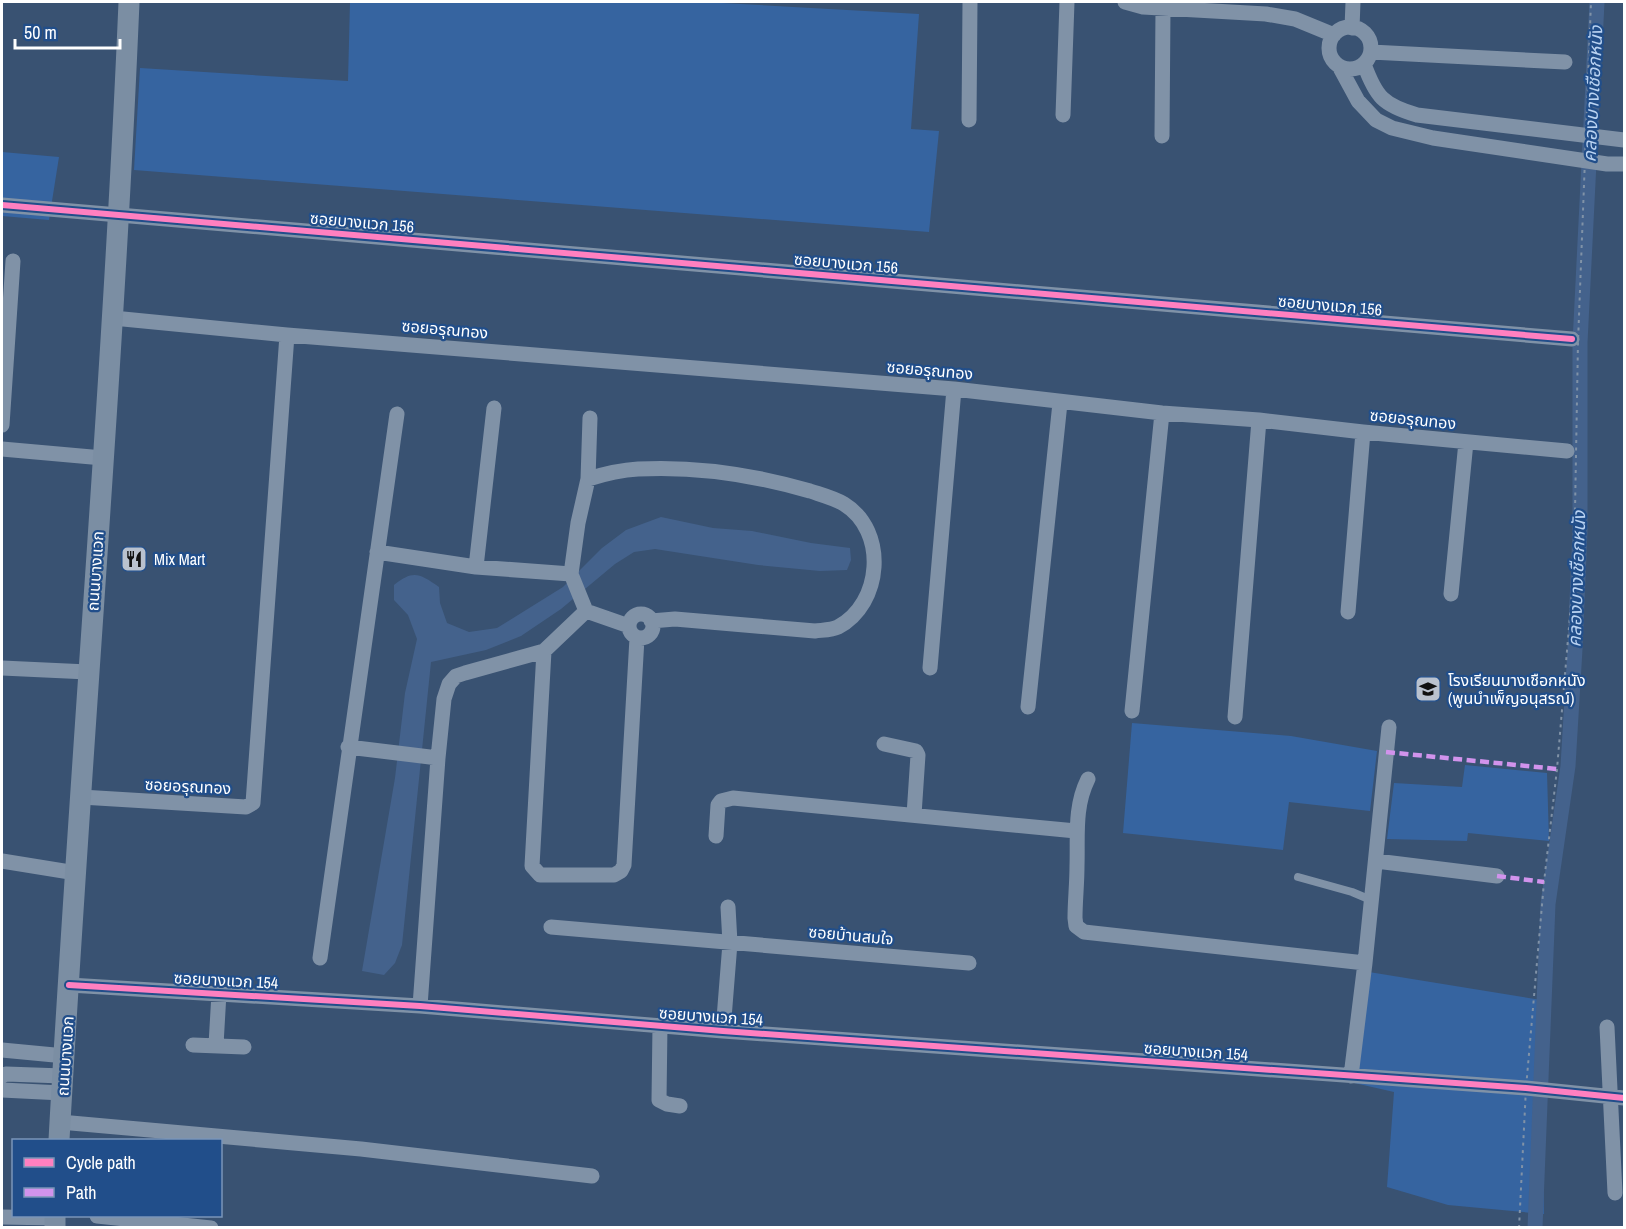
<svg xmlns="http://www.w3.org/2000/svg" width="1626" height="1229" viewBox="0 0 1626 1229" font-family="'Archivo Narrow','Noto Sans Thai',sans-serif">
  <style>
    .green { fill: #3664a0 }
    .water { fill: #44628c }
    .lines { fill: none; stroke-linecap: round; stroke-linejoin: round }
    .canal { stroke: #44628c; stroke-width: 15 }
    .service { stroke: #8092a7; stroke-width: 8 }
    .minor { stroke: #8092a7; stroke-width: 15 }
    .secondary { stroke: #7b8ea3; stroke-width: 21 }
    .path-bridge { stroke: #8092a7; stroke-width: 2; stroke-dasharray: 3 4.5; stroke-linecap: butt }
    .quiet { stroke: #d193ec; stroke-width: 4.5; stroke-dasharray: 9 4.5; stroke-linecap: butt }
    .cycleway-casing { stroke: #214e8a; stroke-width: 10 }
    .cycleway { stroke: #ff80c0; stroke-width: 6 }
    .labels { text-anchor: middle; stroke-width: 4.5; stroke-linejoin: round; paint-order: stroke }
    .street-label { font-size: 16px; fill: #fff; stroke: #214e8a }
    .poi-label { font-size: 16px; fill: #fff; stroke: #214e8a; text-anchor: start }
    .water-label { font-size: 18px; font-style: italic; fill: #bad3f2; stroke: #214e8a }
  </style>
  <rect width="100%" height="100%" fill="#395272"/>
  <path class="green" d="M350,2H704L919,14L911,129L939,131L929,232L134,170L140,68L348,81Z
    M2,152L59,157L49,220L2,216Z
    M1132,723L1291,736L1377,751L1370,811L1289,802L1283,850L1123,833Z
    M1465,765L1547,773L1549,841L1468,833L1467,841L1387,839L1394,783L1462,787Z
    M1369,972L1541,1000L1544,1214L1448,1205L1387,1187L1394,1092L1350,1082Z"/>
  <path class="water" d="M661,517L713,528L752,531L811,543L850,548L851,560L847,570L820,571L758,565L655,549L634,552L615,564L561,609L521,636L486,650L431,662L402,945L395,963L384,975L362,971L395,778L405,693L417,639L408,615L394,600V585C413,570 419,573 439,587L440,603L447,623L469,632L497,628L563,587L602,548L626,530Z"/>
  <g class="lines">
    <path class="canal" d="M1535,1228L1548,904L1568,766L1575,649L1580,531V343L1597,2"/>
    <path class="service" d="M1298,877L1352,892L1371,900"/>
    <path class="minor" d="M1125,2L1143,7L1266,14L1295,19L1334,35
      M1329 48a21 21 0 1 1 42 0a21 21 0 1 1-42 0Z
      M1352,28L1353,2
      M1371,52L1565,62
      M1364,64C1376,97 1383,105 1417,115L1624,140
      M1339,66L1358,101L1376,120L1392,128L1433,138L1607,164H1624
      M1063,115L1067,2
      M969,120L970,2
      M1162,136L1163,8
      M2,205L1572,339
      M113,318L287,335L954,389L1162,413L1259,420L1363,432L1567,451
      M2,425L13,261
      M2,449L103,458
      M588,479L590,418
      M377,552L476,567L571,574L586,611L544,651L465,673L456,676L449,684L444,699L438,758L420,1006
      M476,567L494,408
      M571,574L578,523L588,479C604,474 621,470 638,469C695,466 755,475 810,491C822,495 834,498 844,504C888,531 882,604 838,627C832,630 823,630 815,631L675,619L651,621
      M1451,594L1466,442
      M586,611L629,626
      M1348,612L1363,432
      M629 626a12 12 0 1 1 24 0a12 12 0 1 1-24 0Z
      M544,651L532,866L540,875H614L621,871L624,865L637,638
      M2,668L88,672
      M930,668L954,389
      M1028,707L1060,403
      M1132,711L1162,413
      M1235,717L1259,420
      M884,744L916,751L918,755L914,815
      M348,747L438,758
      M1088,779C1074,807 1078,836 1077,866C1077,884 1075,901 1075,918L1076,926L1084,932L1365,963
      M81,797L246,807L253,803L287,335
      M716,836L718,805L721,801L733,798L1076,831
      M2,861L76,873
      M1376,861L1497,876
      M551,927L969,963
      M320,958L397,414
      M69,985L420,1006L723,1031L1526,1088L1624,1098
      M660,1025L659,1100L667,1104L680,1106
      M1607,1027L1615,1193
      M723,1031L730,943L728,907
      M193,1045L244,1047
      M216,1045L219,993
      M2,1050L65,1056
      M2,1076L6,1074L63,1076
      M1351,1076L1365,963L1389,727
      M2,1090L62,1093
      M60,1122L361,1149L592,1176
      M97,1216L211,1228
      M2,1217L55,1218"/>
    <path class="secondary" d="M59,1140C80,761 113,382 129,2
      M55,1228V1216"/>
    <path class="path-bridge" d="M1519,1228L1526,1088L1544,882L1557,769L1574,568L1578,342L1591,2"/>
    <path class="quiet" d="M1386,752L1557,769
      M1497,876L1544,882"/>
    <g class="cycleway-casing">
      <path id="cycleway" d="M2,205L1572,339
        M69,985L420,1006L723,1031L1526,1088L1624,1098"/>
    </g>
    <use href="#cycleway" class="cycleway"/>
  </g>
  <defs>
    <g id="restaurant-square" transform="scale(1.35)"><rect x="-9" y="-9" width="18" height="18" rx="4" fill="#bac2ce" stroke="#214e8a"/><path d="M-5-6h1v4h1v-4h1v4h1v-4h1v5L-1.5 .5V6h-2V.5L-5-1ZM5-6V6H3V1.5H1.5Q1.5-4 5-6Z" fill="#111"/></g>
    <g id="school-square" transform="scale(1.35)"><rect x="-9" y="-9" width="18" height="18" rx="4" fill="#bac2ce" stroke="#214e8a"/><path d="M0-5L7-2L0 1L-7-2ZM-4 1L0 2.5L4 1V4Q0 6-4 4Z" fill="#111"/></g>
  </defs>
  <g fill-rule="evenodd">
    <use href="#restaurant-square" x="134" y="559"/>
    <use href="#school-square" x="1428" y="689"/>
  </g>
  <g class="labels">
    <g class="street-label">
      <text transform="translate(362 222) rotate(5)" y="6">ซอยบางแวก 156</text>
      <text transform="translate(846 263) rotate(5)" y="6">ซอยบางแวก 156</text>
      <text transform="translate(1330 305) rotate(5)" y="6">ซอยบางแวก 156</text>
      <text transform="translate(445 329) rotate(5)" y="6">ซอยอรุณทอง</text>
      <text transform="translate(930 370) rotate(5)" y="6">ซอยอรุณทอง</text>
      <text transform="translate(1413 419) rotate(6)" y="6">ซอยอรุณทอง</text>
      <text transform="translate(95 571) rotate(-86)" y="6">ถนนบางแวก</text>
      <text transform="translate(188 786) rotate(3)" y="6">ซอยอรุณทอง</text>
      <text transform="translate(851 935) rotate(5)" y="6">ซอยบ้านสมใจ</text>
      <text transform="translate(226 980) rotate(3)" y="6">ซอยบางแวก 154</text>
      <text transform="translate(711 1016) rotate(4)" y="6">ซอยบางแวก 154</text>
      <text transform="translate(1196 1051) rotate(4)" y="6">ซอยบางแวก 154</text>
      <text transform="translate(65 1056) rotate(-86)" y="6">ถนนบางแวก</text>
    </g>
    <g class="poi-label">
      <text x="154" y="565">Mix Mart</text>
      <text x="1448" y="686">โรงเรียนบางเชือกหนัง<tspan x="1448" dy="18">(พูนบำเพ็ญอนุสรณ์)</tspan></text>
    </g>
    <g class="water-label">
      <text transform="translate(1593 94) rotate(-87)" y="6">คลองบางเชือกหนัง</text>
      <text transform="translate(1577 579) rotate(-88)" y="6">คลองบางเชือกหนัง</text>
    </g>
  </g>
  <rect width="1626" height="1229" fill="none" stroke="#ffffff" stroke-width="6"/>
  <rect x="12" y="1139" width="210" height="78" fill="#214e8a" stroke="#7a95b9" stroke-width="1.5"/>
  <rect x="24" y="1158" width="30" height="9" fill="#ff80c0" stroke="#7a95b9" stroke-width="1.5"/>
  <text x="66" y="1169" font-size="18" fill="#ffffff">Cycle path</text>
  <rect x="24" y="1188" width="30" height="9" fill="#d193ec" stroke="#7a95b9" stroke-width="1.5"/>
  <text x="66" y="1199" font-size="18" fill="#ffffff">Path</text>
  <path d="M15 39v9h105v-9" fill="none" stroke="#ffffff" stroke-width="3"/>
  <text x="24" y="39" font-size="18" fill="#ffffff" stroke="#214e8a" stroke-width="4.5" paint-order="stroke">50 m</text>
</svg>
